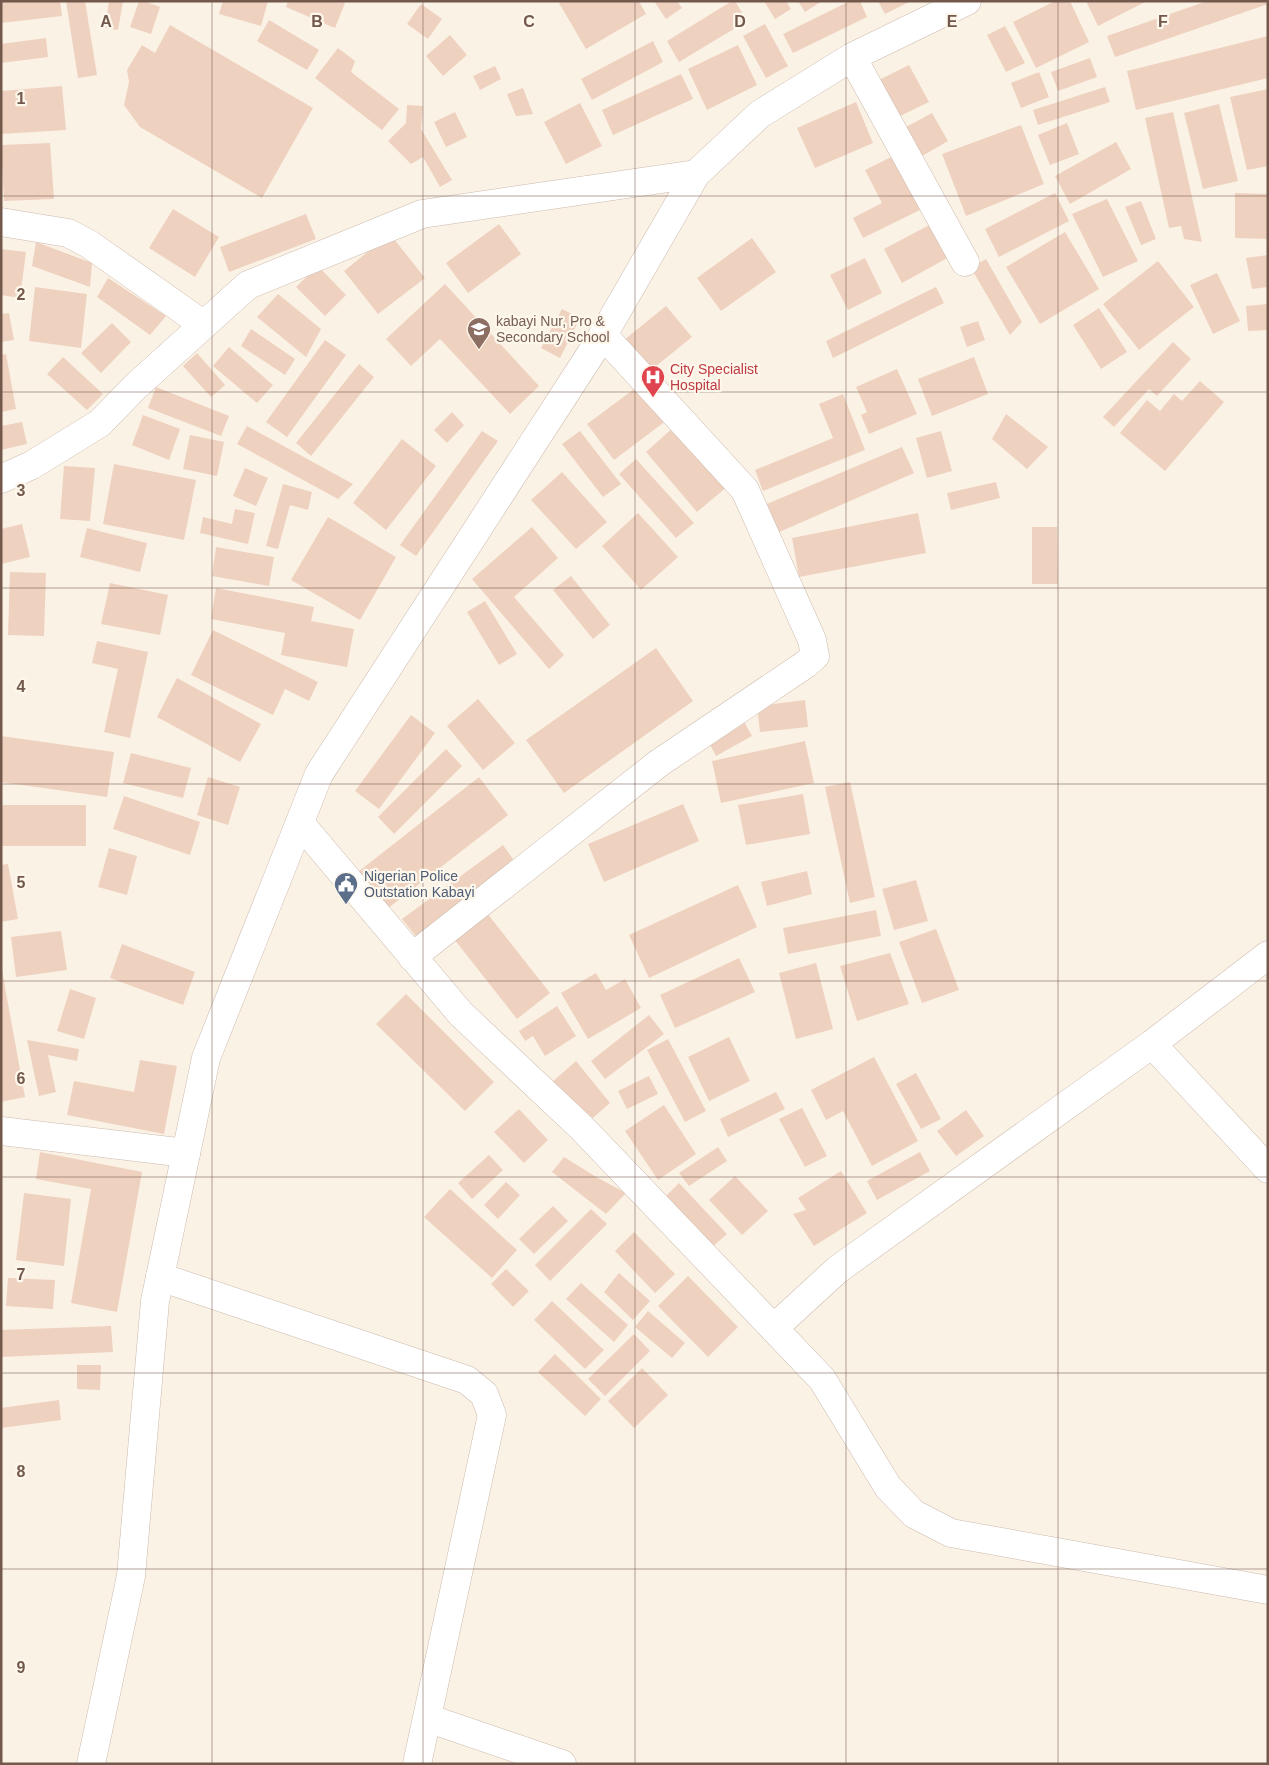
<svg xmlns="http://www.w3.org/2000/svg" width="1269" height="1765" viewBox="0 0 1269 1765" font-family="Arial,sans-serif">
  <style>
    .building { fill: #efd1bf }
    .lines { fill: none; stroke-linecap: round; stroke-linejoin: round }
    .minor-casing { stroke: #ccbaad; stroke-width: 29 }
    .tertiary-casing { stroke: #ccbaad; stroke-width: 29 }
    .minor { stroke: #fff; stroke-width: 28 }
    .tertiary { stroke: #fff; stroke-width: 28 }
    .grid { fill: none; stroke: #73594c; stroke-width: 1; stroke-opacity: 0.55 }
    .labels { text-anchor: middle; stroke-width: 4.5; stroke-linejoin: round; paint-order: stroke }
    .education-label { font-size: 14px; fill: #785e54; stroke: #fef7ec; text-anchor: start }
    .health-label { font-size: 14px; fill: #be3a42; stroke: #fef7ec; text-anchor: start }
    .service-label { font-size: 14px; fill: #4e5e75; stroke: #fef7ec; text-anchor: start }
    .grid-label { font-size: 16px; text-anchor: middle; font-weight: bold; fill: #73594c; stroke: #fef7ec; stroke-width: 4.5; stroke-linejoin: round; paint-order: stroke }
  </style>
  <rect width="100%" height="100%" fill="#fbf2e6"/>
  <path class="building" d="M1,1H60L62,16L1,23Z
    M66,1H85L97,75L78,78Z
    M109,1H123L118,30L105,28Z
    M139,1H144L160,7L151,34L130,27Z
    M223,1H268L261,26L219,14Z
    M288,1H342L345,3L335,28L286,7Z
    M562,1H639L646,14L586,49L559,3Z
    M654,1H677L682,8L666,19Z
    M732,1H735L747,21L679,62L667,41Z
    M764,1H786L791,9L775,19Z
    M798,1H822L805,12Z
    M850,1H860L867,17L793,53L783,34Z
    M878,1H911L885,14Z
    M1055,1H1070L1089,42L1036,68L1013,22Z
    M1086,1H1147L1098,26Z
    M1207,1H1268V4L1115,57L1107,36Z
    M421,4L442,19L428,39L407,24Z
    M269,20L319,50L307,70L257,41Z
    M765,24L788,66L766,78L743,36Z
    M170,25L313,108L262,198L140,127L124,105L129,82L127,70L142,45L155,53Z
    M1005,26L1025,63L1006,72L987,35Z
    M450,35L467,55L443,76L426,56Z
    M1268,36V78L1136,110L1127,71Z
    M46,38L48,57L1,63V44Z
    M653,41L663,62L592,100L581,79Z
    M738,45L757,85L707,110L688,69Z
    M338,48L355,61L351,72L399,109L382,130L315,78Z
    M1090,58L1097,77L1058,91L1051,72Z
    M909,65L929,102L898,117L879,80Z
    M495,66L501,79L480,90L473,76Z
    M1039,72L1049,97L1021,108L1011,83Z
    M681,74L693,99L613,135L602,110Z
    M62,86L66,130L1,134V91Z
    M1105,87L1110,102L1038,125L1033,110Z
    M523,88L533,114L516,116L507,94Z
    M1268,89V166L1247,170L1230,97Z
    M856,102L873,143L815,168L797,128Z
    M580,103L602,146L566,164L544,122Z
    M1219,104L1238,181L1203,189L1184,113Z
    M407,105L423,106L421,129L452,180L440,187L423,157L411,164L388,141L406,123Z
    M455,112L467,137L446,147L434,122Z
    M1173,112L1202,242L1184,239L1181,226L1169,228L1145,118Z
    M932,113L948,141L922,156L906,127Z
    M1067,123L1079,154L1050,165L1038,135Z
    M1021,125L1044,184L966,216L942,154Z
    M1116,142L1131,169L1070,204L1055,176Z
    M50,143L54,199L4,201L1,145Z
    M893,156L920,210L863,238L853,218L882,203L865,170Z
    M1055,193L1069,221L999,257L985,229Z
    M1235,193L1268,194V239L1235,238Z
    M1107,199L1138,261L1103,277L1072,214Z
    M1141,201L1156,239L1141,245L1125,207Z
    M173,209L219,237L195,277L149,248Z
    M306,214L316,239L229,272L220,247Z
    M933,223L951,256L902,283L884,249Z
    M499,224L521,254L468,293L446,263Z
    M1065,232L1099,289L1040,324L1006,267Z
    M390,234L425,278L378,314L344,271Z
    M752,238L776,272L721,311L697,278Z
    M36,242L92,263L90,287L32,266Z
    M1,249L26,252L20,298L1,295Z
    M1268,255V287L1252,289L1246,258Z
    M865,258L882,293L848,310L830,275Z
    M986,259L1022,322L1010,335L971,268Z
    M1158,261L1194,307L1139,350L1103,304Z
    M318,266L346,295L325,316L296,287Z
    M1217,273L1240,321L1213,334L1190,285Z
    M108,278L166,316L150,335L97,297Z
    M445,284L539,386L510,414L440,339L411,366L386,339Z
    M35,287L87,294L81,348L29,341Z
    M936,287L944,303L833,358L826,341Z
    M278,294L321,329L306,357L257,317Z
    M1268,304V330L1248,331L1246,306Z
    M666,306L692,337L650,371L624,340Z
    M1099,308L1127,352L1101,369L1073,325Z
    M562,309L580,318L560,358L541,348Z
    M9,313L14,340L1,342V314Z
    M978,321L985,340L967,347L960,327Z
    M112,323L131,342L101,373L81,353Z
    M251,329L295,359L285,375L241,346Z
    M325,340L346,355L287,437L266,422Z
    M1173,342L1191,359L1157,396L1149,389L1114,427L1103,417Z
    M229,347L273,385L257,403L213,366Z
    M197,353L225,385L211,397L183,366Z
    M6,354L16,409L1,412V355Z
    M63,357L103,394L87,410L47,374Z
    M974,357L988,394L932,416L918,379Z
    M359,364L374,377L311,456L296,443Z
    M897,369L917,414L869,434L861,415L867,412L856,387Z
    M1200,381L1224,402L1165,471L1120,433L1147,400L1160,411L1174,394L1182,401Z
    M641,384L667,420L614,460L587,424Z
    M156,387L229,416L221,436L148,408Z
    M843,394L865,450L763,491L755,470L833,438L819,404Z
    M452,412L464,425L447,443L434,430Z
    M1006,414L1048,447L1027,469L992,439Z
    M143,415L180,429L169,460L132,445Z
    M22,422L27,444L1,450V426Z
    M676,425L728,486L697,512L646,452Z
    M247,426L353,484L338,499L237,444Z
    M482,431L498,441L416,556L400,545Z
    M580,431L621,484L603,497L562,444Z
    M941,431L952,471L927,478L916,438Z
    M190,435L224,442L217,476L183,469Z
    M402,439L436,466L386,530L353,503Z
    M902,447L914,473L777,533L762,506Z
    M636,459L694,523L676,538L619,474Z
    M114,464L196,480L184,540L103,524Z
    M64,466L95,468L90,521L60,519Z
    M245,468L268,478L256,506L233,496Z
    M562,472L607,522L576,549L531,500Z
    M996,482L1000,498L951,510L947,493Z
    M283,484L312,492L308,510L290,505L278,549L266,546Z
    M235,509L255,513L248,544L200,533L203,517L232,524Z
    M638,513L678,557L641,590L602,546Z
    M918,513L926,553L799,577L792,538Z
    M328,517L396,557L360,620L291,580Z
    M22,524L30,557L1,564V529Z
    M532,527L558,558L514,597L564,655L549,669L472,579Z
    M1032,527H1057L1058,584H1032Z
    M87,528L147,543L140,572L80,557Z
    M216,547L274,557L269,586L212,576Z
    M10,572L46,573L44,636L8,635Z
    M571,576L610,625L593,639L553,590Z
    M110,583L168,595L160,635L101,624Z
    M216,588L314,607L311,621L354,629L347,667L281,655L285,633L211,619Z
    M485,601L517,654L499,665L467,612Z
    M213,630L318,682L309,701L285,689L273,715L191,675Z
    M97,641L148,652L130,738L104,732L118,669L92,663Z
    M656,648L693,701L564,793L526,740Z
    M177,678L261,724L240,762L157,717Z
    M478,699L515,743L483,770L447,726Z
    M805,700L808,727L760,732L757,706Z
    M411,715L435,733L379,809L355,791Z
    M742,718L752,736L716,756L706,737Z
    M1,736L114,752L107,797L1,782Z
    M805,741L814,783L721,803L712,761Z
    M446,749L462,766L394,834L378,817Z
    M131,753L191,768L183,798L123,783Z
    M208,777L240,787L228,825L197,815Z
    M479,777L508,815L387,909L358,872Z
    M850,782L875,897L850,903L825,787Z
    M803,794L810,834L746,845L738,805Z
    M124,796L200,822L190,855L113,829Z
    M683,804L699,841L604,882L588,844Z
    M1,805H86V846H1Z
    M503,845L518,866L418,939L402,919Z
    M109,848L137,856L127,895L98,887Z
    M8,864L18,919L1,922V865Z
    M807,871L812,894L767,906L761,882Z
    M916,880L928,921L894,930L882,889Z
    M738,885L757,927L649,978L629,935Z
    M483,908L550,993L517,1019L450,934Z
    M876,910L881,936L788,954L783,928Z
    M936,929L959,990L922,1003L899,942Z
    M61,931L67,970L16,977L11,937Z
    M122,944L195,972L183,1005L110,978Z
    M890,953L909,1004L857,1021L840,966Z
    M739,958L755,992L675,1028L660,995Z
    M816,963L833,1029L796,1039L779,973Z
    M1,965L25,1097L1,1102Z
    M596,973L606,990L625,979L641,1008L588,1039L561,993Z
    M70,989L96,998L84,1039L57,1031Z
    M406,994L494,1082L465,1111L376,1024Z
    M557,1006L576,1036L545,1056L533,1036L525,1041L519,1031Z
    M649,1015L664,1034L605,1079L591,1061Z
    M729,1037L750,1081L709,1101L688,1057Z
    M668,1039L706,1111L685,1122L647,1050Z
    M27,1040L79,1049L77,1061L48,1055L56,1092L39,1096Z
    M874,1057L918,1141L872,1166L843,1111L826,1120L811,1090Z
    M140,1060L177,1066L164,1134L67,1115L74,1081L134,1092Z
    M576,1061L610,1103L586,1124L551,1083Z
    M916,1073L941,1119L921,1129L896,1084Z
    M649,1076L658,1094L627,1109L618,1091Z
    M776,1092L785,1109L728,1137L720,1119Z
    M664,1105L696,1154L658,1180L625,1131Z
    M802,1108L827,1156L805,1167L779,1119Z
    M519,1109L548,1140L524,1163L494,1132Z
    M966,1110L984,1136L956,1156L937,1131Z
    M718,1147L727,1161L689,1186L679,1173Z
    M40,1152L142,1172L117,1312L71,1303L91,1189L36,1179Z
    M920,1152L930,1171L877,1200L867,1181Z
    M489,1155L503,1170L472,1199L458,1183Z
    M564,1157L598,1178L626,1193L606,1214L552,1172Z
    M841,1171L867,1213L814,1246L793,1214L806,1210L798,1198Z
    M735,1176L768,1211L742,1235L709,1200Z
    M506,1182L520,1195L498,1219L484,1205Z
    M679,1183L727,1234L710,1249L663,1199Z
    M450,1189L517,1250L492,1278L424,1217Z
    M24,1193L71,1199L64,1266L16,1260Z
    M553,1206L568,1221L534,1254L519,1239Z
    M591,1209L607,1224L550,1281L535,1265Z
    M634,1232L675,1274L655,1293L615,1251Z
    M506,1269L529,1291L513,1307L491,1284Z
    M619,1273L650,1301L633,1320L604,1292Z
    M688,1276L738,1327L708,1357L658,1306Z
    M8,1278L55,1280L53,1309L6,1306Z
    M581,1283L628,1325L614,1342L566,1299Z
    M552,1301L604,1350L585,1369L534,1320Z
    M648,1311L685,1343L672,1358L635,1327Z
    M111,1326L113,1352L1,1357V1330Z
    M634,1334L650,1351L605,1396L588,1379Z
    M555,1354L601,1399L585,1416L538,1372Z
    M77,1365H101L100,1390L77,1389Z
    M642,1368L668,1395L634,1428L608,1401Z
    M59,1400L61,1420L1,1428V1408Z"/>
  <g class="lines">
    <g class="minor-casing">
      <path id="minor" d="M852,57L965,262
        M1,222L68,233L89,244L204,325
        M1,479L32,465L100,423L136,386L248,285L422,214L696,174
        M300,823L461,1014L581,1127L822,1379L888,1487L914,1514L951,1533L1268,1590
        M412,957L659,763L806,664L815,656L812,640L745,490L603,335
        M1152,1044L1268,1169
        M1,1131L186,1153
        M160,1277L467,1380L484,1394L492,1415L417,1764
        M774,1328L837,1270L1152,1044L1268,955
        M427,1718L562,1764"/>
    </g>
    <g class="tertiary-casing">
      <path id="tertiary" d="M91,1764L131,1576L155,1301L206,1058L319,774L603,335L696,174L760,114L852,57L967,1"/>
    </g>
    <use href="#minor" class="minor"/>
    <use href="#tertiary" class="tertiary"/>
  </g>
  <path class="grid" d="M212,1V1764M423,1V1764M635,1V1764M846,1V1764M1058,1V1764M1,196H1268M1,392H1268M1,588H1268M1,784H1268M1,981H1268M1,1177H1268M1,1373H1268M1,1569H1268"/>
  <defs>
    <g id="school-pin" transform="scale(1.25)"><path d="M0 17L-7.5 6A9.5 9.5 0 1 1 7.5 6Z" fill="#8d6e63" stroke="#fef7ec"/><path d="M0-5L7-2L0 1L-7-2ZM-4 1L0 2.5L4 1V4Q0 6-4 4Z" fill="#fff"/></g>
    <g id="hospital-pin" transform="scale(1.25)"><path d="M0 17L-7.5 6A9.5 9.5 0 1 1 7.5 6Z" fill="#e0444e" stroke="#fef7ec"/><path d="M-5-5h3v3.5h4V-5h3V5h-3V1.5h-4V5h-3Z" fill="#fff"/></g>
    <g id="civic-pin" transform="scale(1.25)"><path d="M0 17L-7.5 6A9.5 9.5 0 1 1 7.5 6Z" fill="#5c6f8a" stroke="#fef7ec"/><path d="M-.6-6.5H3V-4.5H.6V-3L4-1V1h2V6H-6V1h2V-1L-.6-3ZM-1.2 2.5V6h2.4V2.5Z" fill="#fff"/></g>
  </defs>
  <g fill-rule="evenodd">
    <use href="#school-pin" x="479" y="329"/>
    <use href="#hospital-pin" x="653" y="377"/>
    <use href="#civic-pin" x="346" y="884"/>
  </g>
  <g class="labels">
    <g class="education-label">
      <text x="496" y="326">kabayi Nur, Pro &amp;<tspan x="496" dy="16">Secondary School</tspan></text>
    </g>
    <g class="health-label">
      <text x="670" y="374">City Specialist<tspan x="670" dy="16">Hospital</tspan></text>
    </g>
    <g class="service-label">
      <text x="364" y="881">Nigerian Police<tspan x="364" dy="16">Outstation Kabayi</tspan></text>
    </g>
  </g>
  <g class="grid-label">
    <text x="106" y="27">A</text>
    <text x="317" y="27">B</text>
    <text x="529" y="27">C</text>
    <text x="740" y="27">D</text>
    <text x="952" y="27">E</text>
    <text x="1163" y="27">F</text>
    <text x="21" y="104">1</text>
    <text x="21" y="300">2</text>
    <text x="21" y="496">3</text>
    <text x="21" y="692">4</text>
    <text x="21" y="888">5</text>
    <text x="21" y="1084">6</text>
    <text x="21" y="1280">7</text>
    <text x="21" y="1477">8</text>
    <text x="21" y="1673">9</text>
  </g>
  <rect width="1269" height="1765" fill="none" stroke="#73594c" stroke-width="5"/>
</svg>
